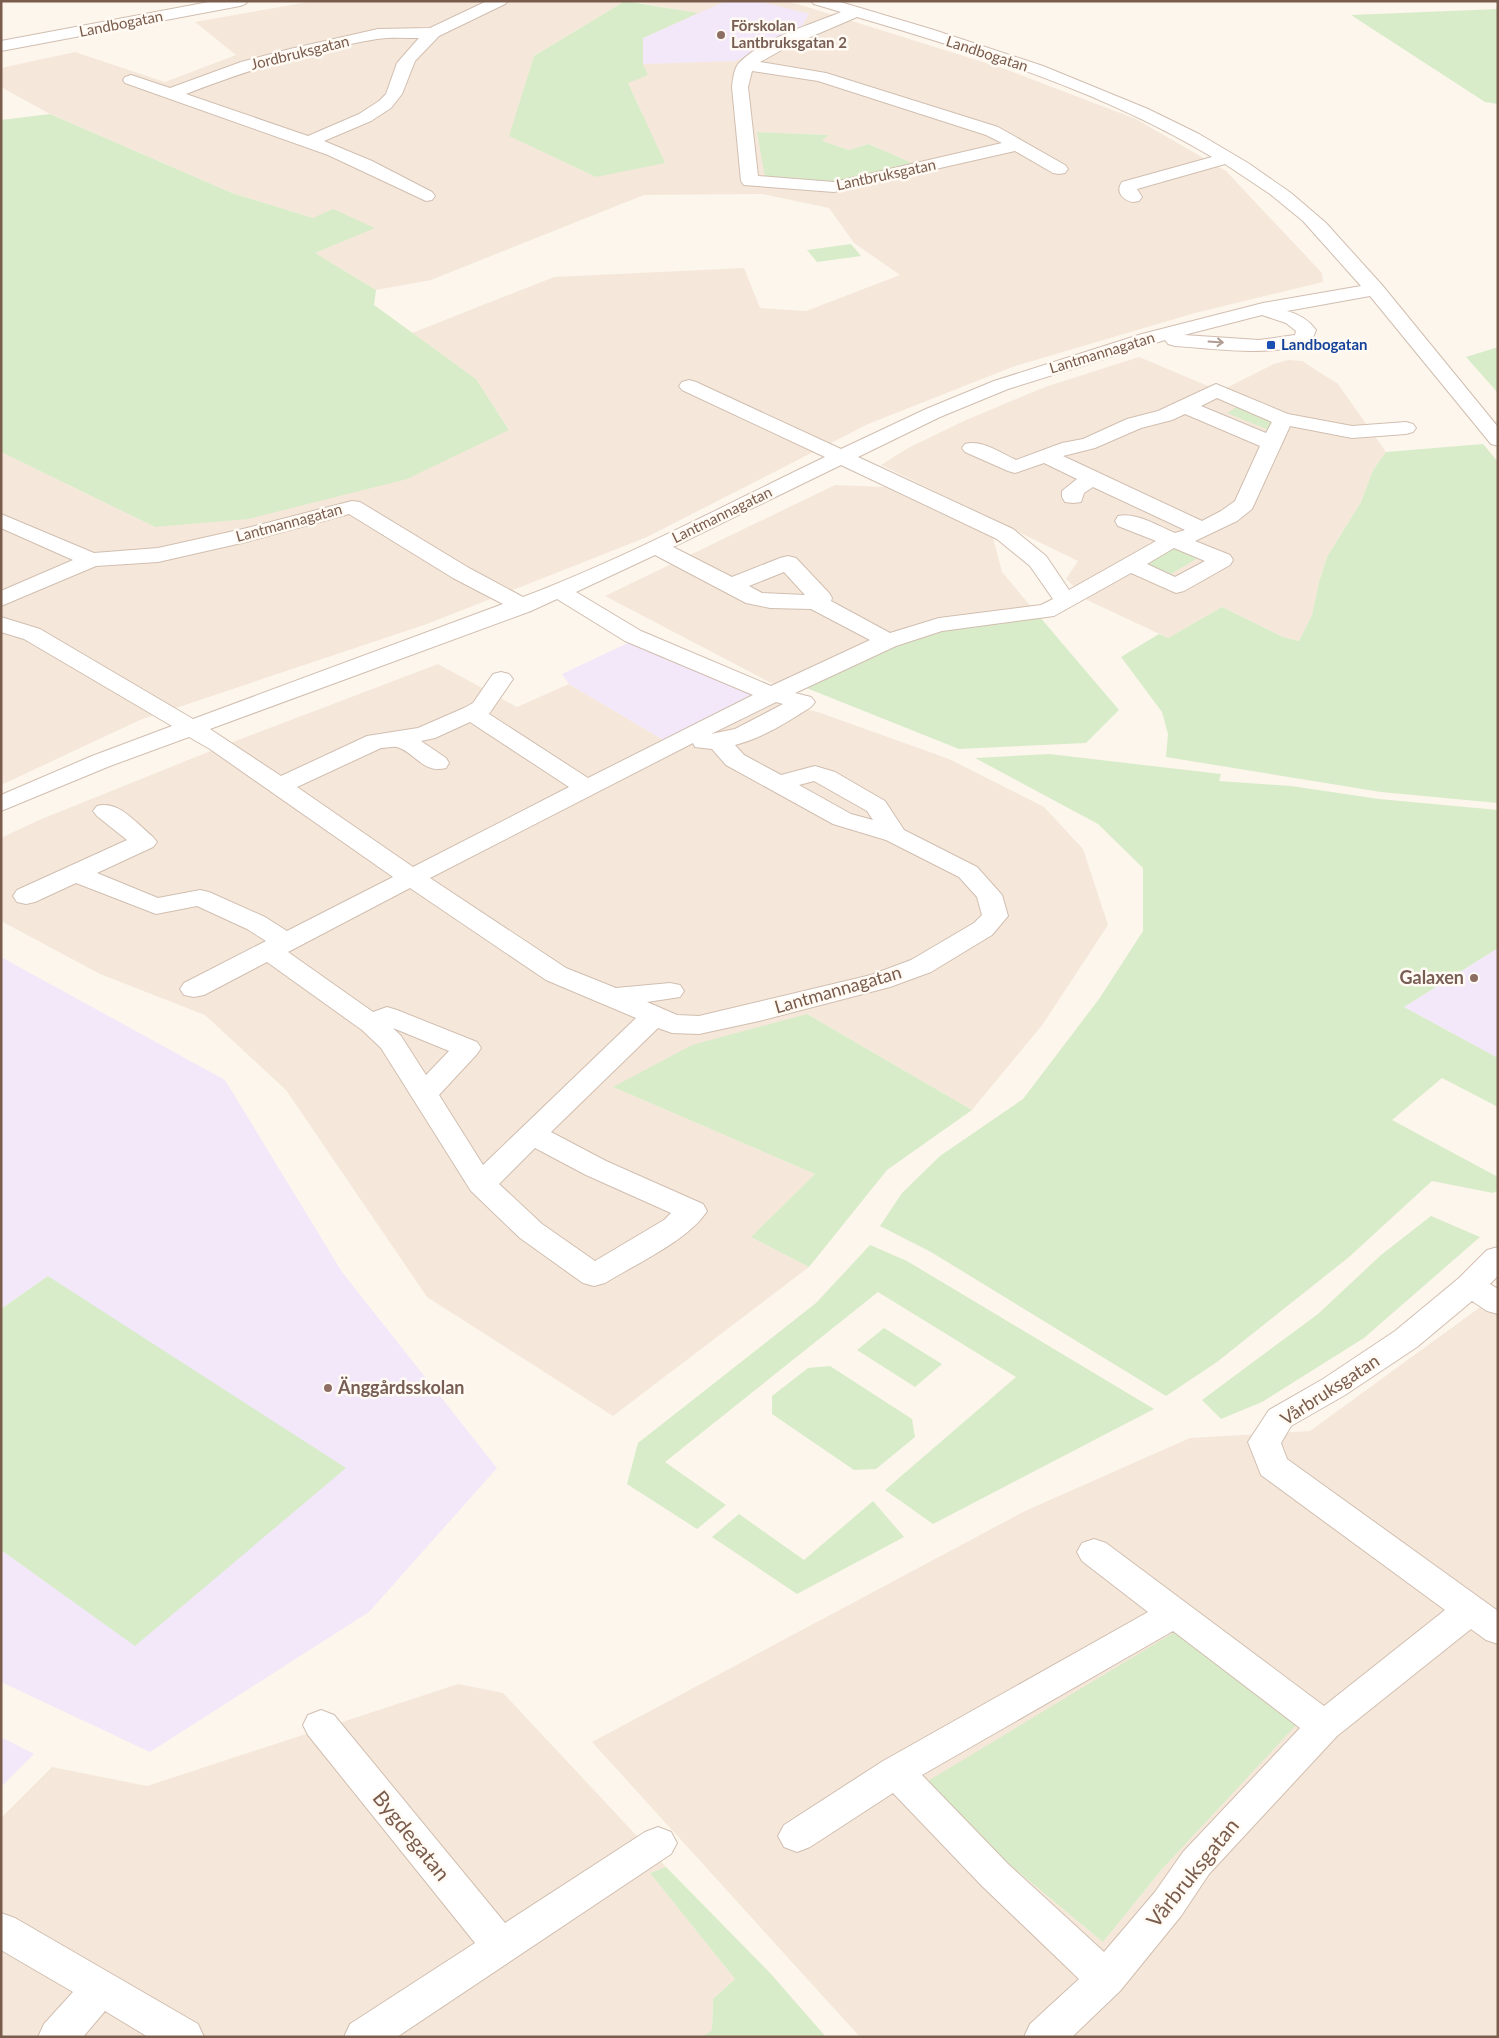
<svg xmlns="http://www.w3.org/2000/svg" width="1499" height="2038" viewBox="0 0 1499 2038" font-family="Lato,sans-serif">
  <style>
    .residential { fill: #f5e8da; fill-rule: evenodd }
    .education { fill: #f3e8fa }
    .green { fill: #d8ecc9 }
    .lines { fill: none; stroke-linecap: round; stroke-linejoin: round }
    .minor-casing { stroke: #d1beb0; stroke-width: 2 }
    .minor { fill: #fff; fill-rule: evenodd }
    .oneway { stroke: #af9d94 }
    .education-dot { fill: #8d6e63; stroke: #fffaf3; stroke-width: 2 }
    .transit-dot { fill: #1a4fb4; stroke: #fffaf3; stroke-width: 2 }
    .labels { text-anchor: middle; stroke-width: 5; stroke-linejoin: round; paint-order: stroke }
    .far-street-label { font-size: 15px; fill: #7a5c4d; stroke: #fffaf3 }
    .far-education-label { font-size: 15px; font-weight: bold; fill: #785e54; stroke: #fffaf3; text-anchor: start }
    .far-transit-label { font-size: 15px; font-weight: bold; fill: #164399; stroke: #fffaf3; text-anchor: start }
    .education-label { font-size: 18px; font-weight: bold; fill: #785e54; stroke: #fffaf3; text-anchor: end }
    .street-label { font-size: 18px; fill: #7a5c4d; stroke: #fffaf3 }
    .near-street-label { font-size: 21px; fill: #7a5c4d; stroke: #fffaf3 }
  </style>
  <rect width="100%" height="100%" fill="#fdf6ec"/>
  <path class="residential" d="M314,1H625L534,56L510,136L596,177L642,113L628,83L643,64V38L696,13L631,1H783L801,5L1005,69L1136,119L1226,171L1322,273L1323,282L1195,313L1015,366L868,424L647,537L427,624L140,720L1,785V452L155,527L509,430L476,379L412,333L554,277L744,268L760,308L806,311L900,275L854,243L829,208L762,194L644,195L431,280L376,290L315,253L374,228L313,218L232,193L50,114L1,87V68L75,52L165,82L236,55L195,22ZM757,132L829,135L821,141L849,150L870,144L911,163Z
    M1139,357L1220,391L1274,364L1288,360L1302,361L1338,384L1386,452L1373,470L1361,502L1327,557L1319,582L1312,615L1299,641L1283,637L1222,607L1168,638L1087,600L1066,579L1078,561L881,465L908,448L966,420L1045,387Z
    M835,485L885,487L993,538L1002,572L1039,616L775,685L605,596Z
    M438,664L517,707L569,684L667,742L756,697L818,712L949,759L1044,807L1083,849L1108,925L1043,1024L972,1110L807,1014L613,1087L815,1174L751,1237L809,1267L613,1416L427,1297L286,1090L205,1015L100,974L1,921V838L39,820L238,740Z
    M1498,1291V2037H860L592,1742L1025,1511L1190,1438L1310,1431L1483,1305ZM929,1780L1162,1869L1103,1942L1010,1865Z
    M458,1684L503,1693L666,1867L650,1873L735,1979L713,1999L712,2030L702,2037H1V1818L52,1767L147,1786Z"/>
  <path class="education" d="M726,1H759L809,14L799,31L736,61L643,64V38Z
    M632,641L698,666L756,697L667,742L569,684L562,674Z
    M1498,948V1058L1404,1007Z
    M1,957L225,1080L342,1272L497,1468L369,1612L150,1752L1,1682V1550L135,1645L48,1276L1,1309Z
    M1,1737L34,1754L1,1787Z"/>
  <path class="green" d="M625,1L698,13L643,38V64L648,75L628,83L665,163L596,177L509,136L534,56Z
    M1498,9V104L1485,102L1351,15Z
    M50,114L232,193L313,218L333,209L375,228L315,253L376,290L374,305L476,379L509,430L407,479L248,519L155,527L1,452V120Z
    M757,132L829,135L822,141L849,150L869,144L912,163L832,183L765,177Z
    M851,244L861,256L817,262L807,250Z
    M1495,348H1498V393L1466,357Z
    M1240,405L1274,419L1271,431L1227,413Z
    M1483,444L1498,462V803L1381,792L1166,757L1168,734L1162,712L1121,657L1159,634L1168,638L1222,607L1283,637L1299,641L1312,615L1319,582L1327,557L1361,502L1373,470L1386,452Z
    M1175,548L1198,558L1169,575L1145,564Z
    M1039,616L1119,710L1086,743L959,749L789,681L899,633Z
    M1049,754L1221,774L1219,781L1291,786L1379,799L1498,810V948L1404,1007L1498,1058V1107L1442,1078L1392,1120L1498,1177V1190L1493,1193L1432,1181L1349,1257L1217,1362L1166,1396L931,1252L880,1226L902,1193L940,1156L1023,1099L1099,999L1143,931V868L1098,824L975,758Z
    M807,1014L972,1110L887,1170L809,1267L751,1237L815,1174L613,1087L692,1045Z
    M1431,1216L1480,1237L1364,1338L1262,1402L1221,1419L1202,1400L1318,1314L1381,1255Z
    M870,1245L907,1261L1154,1409L933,1524L885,1490L1016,1377L878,1292L665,1462L726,1505L697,1529L627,1484L638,1443L816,1303Z
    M48,1276L346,1468L135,1646L1,1550V1309Z
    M884,1328L942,1364L915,1387L857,1350Z
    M830,1366L912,1419L915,1437L876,1469L854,1470L772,1414V1396L808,1368Z
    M873,1501L904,1537L797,1594L712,1537L739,1514L804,1560Z
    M1178,1630L1299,1722L1162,1869L1103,1942L1010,1865L928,1781Z
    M666,1867L771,1974L826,2037H702L712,2030L713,1999L735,1979L650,1873Z"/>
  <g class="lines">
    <g class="minor-casing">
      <path id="minor" d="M214,1H248L245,4L240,6L1,51V41Z
        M487,1H508L505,4L439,36L415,61L402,94L391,108L371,121L324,141L372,161L432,192L435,196L432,200L426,201L328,155L125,83L123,80L125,77L131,75L170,88L241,62L290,49L378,29L430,28ZM419,38L397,63L386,94L379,101L359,114L308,136L186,94C248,70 311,50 377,39C390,37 405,38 419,38Z
        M811,1H837L934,30L1043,66L1148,109L1199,134L1248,163L1291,193L1326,223L1382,285L1498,427V446L1491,444L1370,296L1287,311C1298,314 1308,319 1316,330L1311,343C1266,357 1221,349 1175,346L1168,344L1165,340L1008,389L940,417L858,457L1013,529L1046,556L1069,590L1156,541L1118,526L1115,521L1118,516C1136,512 1158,526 1175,533L1185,530L1093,487L1084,493L1081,502L1073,503L1065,502L1062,497V491L1077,479L1044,463L1015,473L1008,471L965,452L962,448L965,444C981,439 1001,453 1016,460L1062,443L1083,439L1127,419L1158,411L1216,384L1288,414L1352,426L1406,422L1413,424L1416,428L1413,432L1406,434L1352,438L1290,426L1252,509L1237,521L1195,541L1230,555L1233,560L1230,565L1184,591L1176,593L1131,573L1054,616L942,631L896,646L795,693L811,697L815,702L811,707C787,722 763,738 735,745L744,755L781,775L815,766L835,772L885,801L904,830L977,867L1002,895L1008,916L992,935L931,972L890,987L759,1021L699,1034L672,1033L658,1028L551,1132L606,1161L703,1204L707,1211C689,1240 634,1265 605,1283L594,1286L583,1283L520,1238L471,1191L381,1048L362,1030L267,962L204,995L194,997L184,995L180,989L184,983L266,941L247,929L197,906L156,914L76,883L35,902L26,904L17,902L13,896L17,890L127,840L97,816L93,811L97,806C119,800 137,824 153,837L157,842L153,847L97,873L158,898L200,890L209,892L265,917L287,931L393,877L210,749L189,737L110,766L1,811V795L92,756L172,726L24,639L1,632V617L40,629L193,719L503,604L453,578L349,514L246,542L158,562L96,566L1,606V591L73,560L1,528V514L94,553L158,548L243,529L352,501L360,502L469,568L523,597C626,558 725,505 825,457L682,390L679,386L682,382L689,380L696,382L841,449L926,409L994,381L1142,334L1263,303L1361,286L1303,221L1270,194L1225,164L1137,189L1142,197L1139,201L1133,202C1123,200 1115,192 1122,182L1212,157C1102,91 979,53 857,17L787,47L760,62L826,73L998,127L1065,165L1068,169L1065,173L1059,174L1053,173L1015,151L834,192L744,185L741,181L732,87C733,79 734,67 740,62C764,38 810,25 841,12L814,4ZM752,71L818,81L986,135L1002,143L834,182L758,176L748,87ZM1262,315L1286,323L1296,331L1295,335L1259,340L1184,335ZM1217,398L1272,422L1266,433L1201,406ZM1185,414L1260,446L1235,501L1221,511L1202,521L1063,456L1095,448L1141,428L1172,420ZM841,465L997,539L1030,566L1053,599L1041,605L939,618L890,633L831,601L832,598L829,593L796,558L788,556L780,558L732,577L673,547ZM1174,548L1205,561L1175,577L1147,564ZM655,555L746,603L770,608L811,609L870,640L771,686L641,631L576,592ZM784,572L805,595L762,593L749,586ZM557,599L625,641L753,695L588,778L489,714L513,679L509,674L501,672L493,674L473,703L464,708L418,728L367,736L281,776L210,729L531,611ZM776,702L783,704L735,729L711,734ZM470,722L569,787L413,867L297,787L381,748C385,748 393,746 397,747C416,753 423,774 446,768L449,763L446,758L421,741L435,738ZM693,743L695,747L712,749L726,765L833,824L886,840L959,877L977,897L982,915L974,923L911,960L871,975L699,1016L677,1015L647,1002L680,997L684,991L680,985L670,983L616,988L566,968L430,878ZM814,781L867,811L873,820L851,814L799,785ZM410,888L546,980L636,1018L483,1165L439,1095L477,1054L481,1048L477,1042L397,1010L387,1007L373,1012L288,952ZM393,1028L449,1051L426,1075L401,1036ZM535,1148L586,1175L671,1213L664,1220L595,1261L542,1224L499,1184Z
        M1498,1247V1276L1490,1284L1498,1289V1314L1487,1311L1472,1301L1417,1347L1345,1395L1291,1426L1281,1443L1287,1459L1498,1611V1644L1486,1640L1471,1629L1337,1736L1209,1874L1181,1916L1120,1991L1072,2037H1024L1030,2024L1079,1979L982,1886L893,1793L810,1847L797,1852L784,1847L778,1836L784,1825L883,1761L1148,1612L1082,1561L1077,1552L1082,1543L1094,1539L1106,1543L1324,1706L1445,1610L1261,1475L1248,1442L1269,1410L1323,1379L1395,1331L1459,1278L1487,1250ZM1173,1631L1300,1728L1183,1852L1155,1892L1104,1952L1008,1864L922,1775Z
        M321,1710L334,1715L505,1923L645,1832L658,1827L671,1832L677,1843L671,1854L397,2037H344L350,2024L475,1943L308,1735L303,1725L308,1715Z
        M1,1913L15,1918L198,2024L204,2037H148L105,2011L83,2037H38L44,2024L73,1992L1,1950Z"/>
    </g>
    <use href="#minor" class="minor"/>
  </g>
  <defs><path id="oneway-shaft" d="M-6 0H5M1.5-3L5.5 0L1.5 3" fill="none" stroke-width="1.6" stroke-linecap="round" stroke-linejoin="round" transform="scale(1.25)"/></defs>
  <use class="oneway" href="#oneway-shaft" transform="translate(1216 342) rotate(4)"/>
  <g class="education-dot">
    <circle cx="721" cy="35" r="5"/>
    <circle cx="1474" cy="978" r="5"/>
    <circle cx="328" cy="1388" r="5"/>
  </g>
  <rect class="transit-dot" x="1266" y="340" width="10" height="10" rx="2.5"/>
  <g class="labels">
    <g class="far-street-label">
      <text transform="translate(121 24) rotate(-11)" y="5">Landbogatan</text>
      <text transform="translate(300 53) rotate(-14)" y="5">Jordbruksgatan</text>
      <text transform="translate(987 54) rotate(18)" y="5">Landbogatan</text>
      <text transform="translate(886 175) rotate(-12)" y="5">Lantbruksgatan</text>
      <text transform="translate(1102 353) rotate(-17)" y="5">Lantmannagatan</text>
      <text transform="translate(722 515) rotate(-26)" y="5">Lantmannagatan</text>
      <text transform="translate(289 523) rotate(-15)" y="5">Lantmannagatan</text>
    </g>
    <g class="far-education-label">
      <text x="731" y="31">Förskolan<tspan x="731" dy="17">Lantbruksgatan 2</tspan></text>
    </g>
    <g class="far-transit-label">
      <text x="1281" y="350">Landbogatan</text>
    </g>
    <g class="education-label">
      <text x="1464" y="984">Galaxen</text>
      <text x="338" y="1394" text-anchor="start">Änggårdsskolan</text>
    </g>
    <g class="street-label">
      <text transform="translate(838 990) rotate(-16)" y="6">Lantmannagatan</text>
      <text transform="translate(1330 1390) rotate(-33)" y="6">Vårbruksgatan</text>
    </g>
    <g class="near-street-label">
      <text transform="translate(411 1836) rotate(51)" y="7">Bygdegatan</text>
      <text transform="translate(1193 1873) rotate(-51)" y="7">Vårbruksgatan</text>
    </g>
  </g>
  <rect width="1499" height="2038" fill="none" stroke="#7a5c4d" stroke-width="5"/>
</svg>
